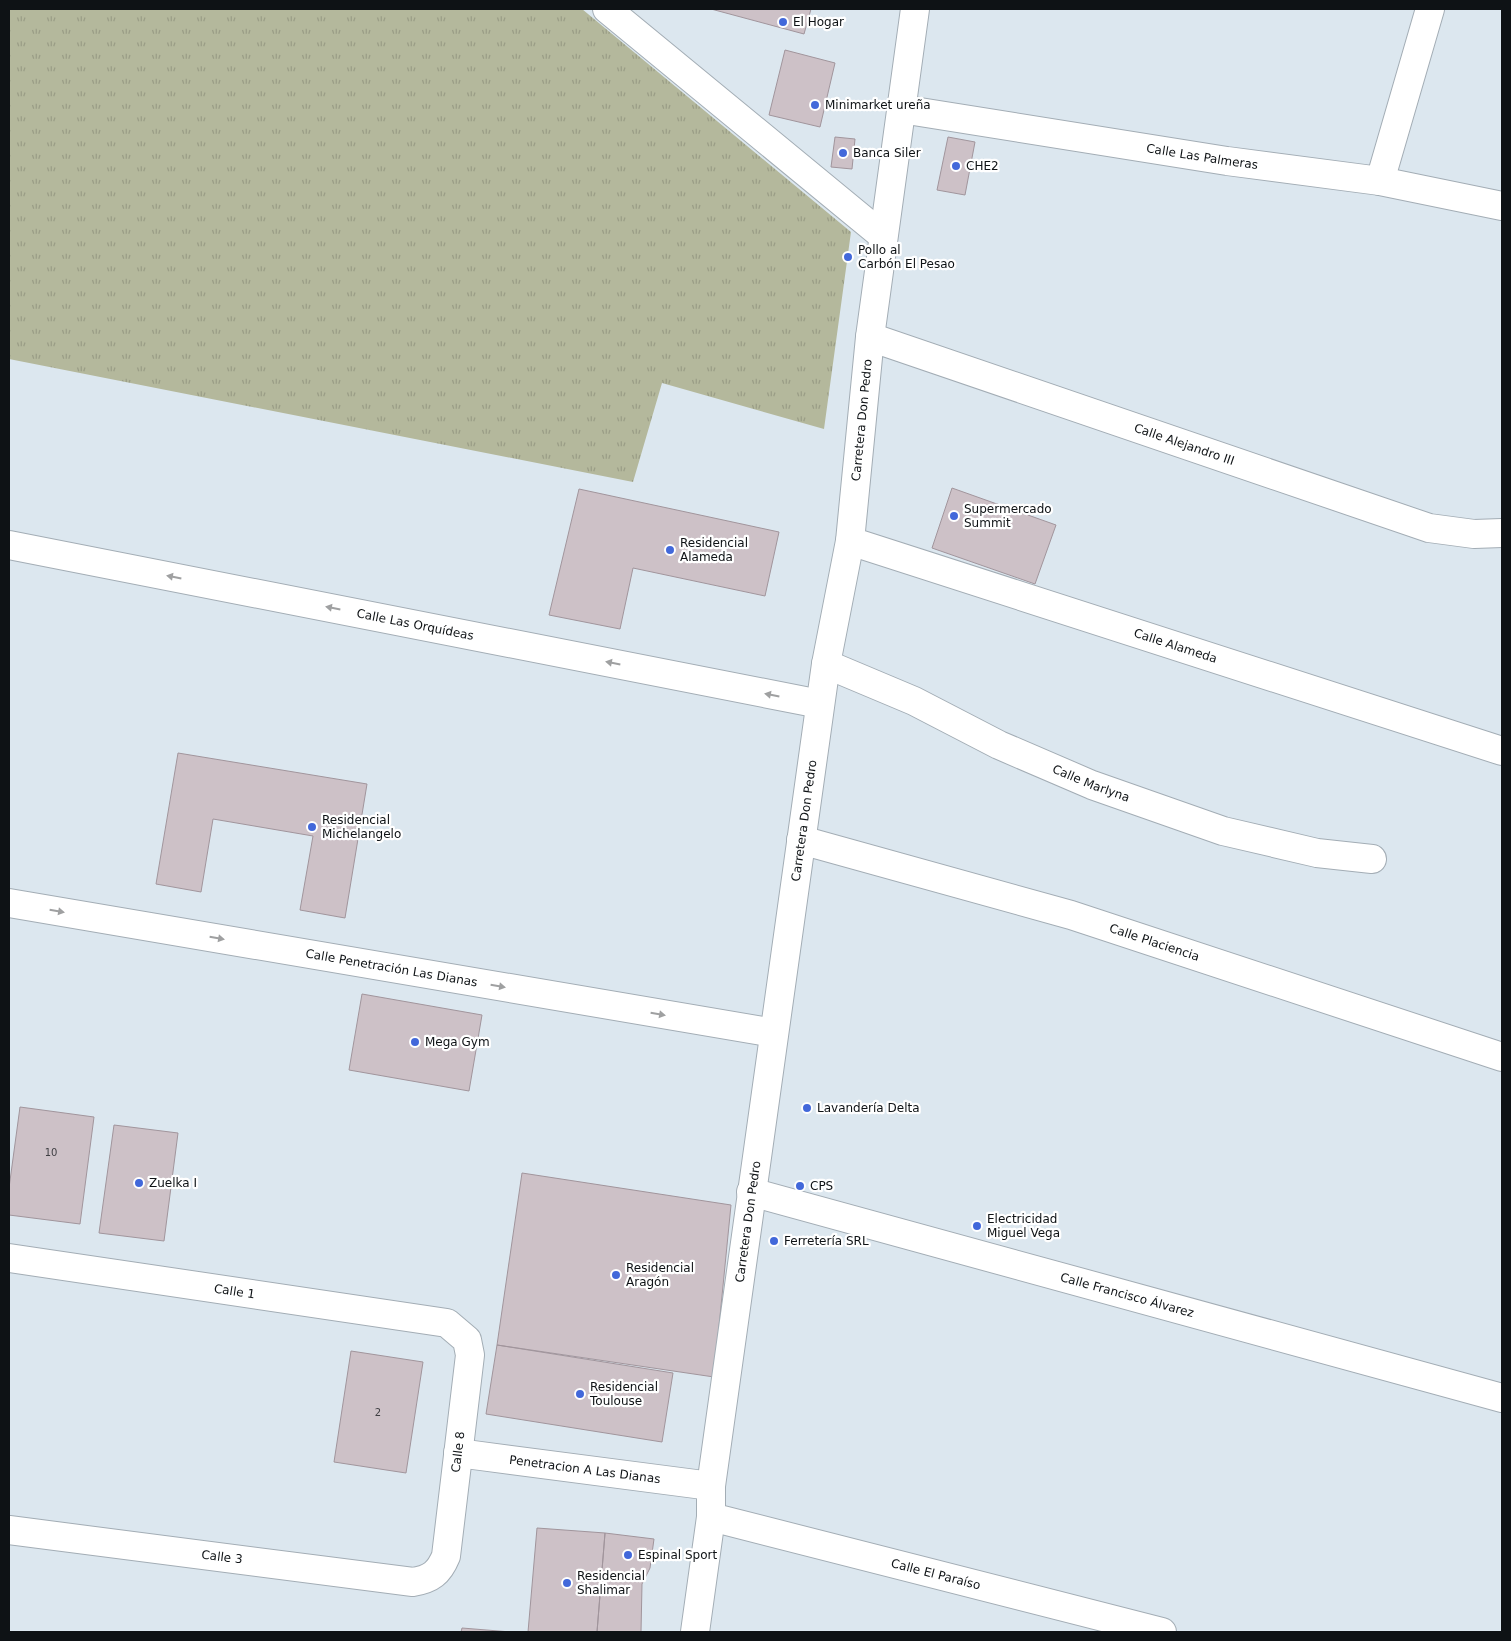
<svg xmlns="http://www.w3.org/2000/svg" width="1511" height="1641" viewBox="0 0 1511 1641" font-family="'DejaVu Sans',sans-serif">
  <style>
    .grass { fill: url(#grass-tufts) }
    .building { fill: #cdc1c7; stroke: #a1959c }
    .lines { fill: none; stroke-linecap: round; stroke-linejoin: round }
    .street-casing { stroke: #a3adb5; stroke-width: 30 }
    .secondary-casing { stroke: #a3adb5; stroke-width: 30 }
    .street { stroke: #fff; stroke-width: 28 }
    .secondary { stroke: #fff; stroke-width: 28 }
    .oneway { fill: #9fa0a1 }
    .poi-dot { fill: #4268da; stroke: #fff; stroke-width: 2 }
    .labels { text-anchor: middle; stroke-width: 4.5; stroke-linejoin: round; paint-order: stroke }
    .number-label { font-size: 10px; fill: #3e3e42 }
    .poi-label { font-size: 12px; fill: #0e1215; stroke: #fff; text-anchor: start }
    .street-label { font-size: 12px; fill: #0e1215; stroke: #fff }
  </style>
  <defs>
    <pattern id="grass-tufts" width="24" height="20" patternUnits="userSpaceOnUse" patternTransform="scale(1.25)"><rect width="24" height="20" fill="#b4b89c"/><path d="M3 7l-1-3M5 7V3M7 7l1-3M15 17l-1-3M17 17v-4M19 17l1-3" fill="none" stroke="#9a9d86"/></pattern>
  </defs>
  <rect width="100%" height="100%" fill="#dce7ef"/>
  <path class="grass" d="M9,9H582L851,232L824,429L662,383L633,482L9,359Z"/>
  <path class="building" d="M711,9H811L804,34Z
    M785,50L835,63L820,127L769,115Z
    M835,137L855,139L852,169L831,167Z
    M948,137L975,142L965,195L937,190Z
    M952,488L1056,525L1035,584L932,548Z
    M579,489L779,532L765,596L633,568L620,629L549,615Z
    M178,753L367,784L345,918L300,910L313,836L213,819L201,892L156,884Z
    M362,994L482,1015L469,1091L349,1070Z
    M20,1107L94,1117L80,1224L9,1215V1188Z
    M114,1125L178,1133L164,1241L99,1233Z
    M522,1173L731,1205L714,1377L497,1345Z
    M497,1345L673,1373L662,1442L486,1414Z
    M351,1351L423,1362L406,1473L334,1462Z
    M537,1528L605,1533L597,1632H528Z
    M605,1533L654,1539L650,1568L642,1584L641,1632H597Z
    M462,1628L511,1632H461Z"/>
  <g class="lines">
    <g class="street-casing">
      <g id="street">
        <path d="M607,9L883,236"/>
        <path id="s1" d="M901,109L1227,161L1380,181L1502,206"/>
        <path d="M1380,181L1430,9"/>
        <path id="s2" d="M870,337L1429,528L1474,534L1502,533"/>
        <path id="s3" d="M850,541L1502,751"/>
        <path id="s4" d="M9,545L820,704"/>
        <path id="s5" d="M826,664L914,701L999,745L1092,785L1223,831L1317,853L1372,859"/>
        <path id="s6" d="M801,840L1071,915L1502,1057"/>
        <path id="s7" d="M9,903L774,1033"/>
        <path id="s8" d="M751,1192L1502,1398"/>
        <path id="s9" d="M9,1258L447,1323L467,1340L470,1355L446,1556C439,1573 431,1579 413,1582L9,1530"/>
        <path id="s10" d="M458,1453L711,1486"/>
        <path id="s11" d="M711,1517L1162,1632"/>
      </g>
    </g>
    <g class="secondary-casing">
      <g id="secondary">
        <path id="s12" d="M695,1632L711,1517V1486L826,664L850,541L870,337L915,9"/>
      </g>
    </g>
    <use href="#street" class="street"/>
    <use href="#secondary" class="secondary"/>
  </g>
  <defs><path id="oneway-solid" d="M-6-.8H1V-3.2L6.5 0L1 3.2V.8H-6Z" transform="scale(1.25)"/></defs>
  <g class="oneway">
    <use href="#oneway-solid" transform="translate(174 577) rotate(-169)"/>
    <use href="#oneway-solid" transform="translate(333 608) rotate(-169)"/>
    <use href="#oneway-solid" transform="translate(613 663) rotate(-169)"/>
    <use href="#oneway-solid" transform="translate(772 695) rotate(-169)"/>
    <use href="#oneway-solid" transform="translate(57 911) rotate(10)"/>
    <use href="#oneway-solid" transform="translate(217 938) rotate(10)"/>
    <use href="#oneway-solid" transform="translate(498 986) rotate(10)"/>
    <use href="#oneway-solid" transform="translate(658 1014) rotate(10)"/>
  </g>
  <g class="poi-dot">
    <circle cx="783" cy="22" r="5"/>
    <circle cx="815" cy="105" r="5"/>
    <circle cx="843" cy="153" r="5"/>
    <circle cx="956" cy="166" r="5"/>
    <circle cx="848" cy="257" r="5"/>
    <circle cx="954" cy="516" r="5"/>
    <circle cx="670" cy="550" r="5"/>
    <circle cx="312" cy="827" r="5"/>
    <circle cx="415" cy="1042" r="5"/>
    <circle cx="807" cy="1108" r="5"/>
    <circle cx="139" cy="1183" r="5"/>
    <circle cx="800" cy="1186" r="5"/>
    <circle cx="977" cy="1226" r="5"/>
    <circle cx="774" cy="1241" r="5"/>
    <circle cx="616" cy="1275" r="5"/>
    <circle cx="580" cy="1394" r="5"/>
    <circle cx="628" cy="1555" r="5"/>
    <circle cx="567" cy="1583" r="5"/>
  </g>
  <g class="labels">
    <g class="number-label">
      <text x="51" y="1156">10</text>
      <text x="378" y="1416">2</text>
    </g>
    <g class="poi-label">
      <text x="793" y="26">El Hogar</text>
      <text x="825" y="109">Minimarket ureña</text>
      <text x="853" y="157">Banca Siler</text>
      <text x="966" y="170">CHE2</text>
      <text x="858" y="254">Pollo al<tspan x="858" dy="14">Carbón El Pesao</tspan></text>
      <text x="964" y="513">Supermercado<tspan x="964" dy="14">Summit</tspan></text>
      <text x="680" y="547">Residencial<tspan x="680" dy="14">Alameda</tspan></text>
      <text x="322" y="824">Residencial<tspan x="322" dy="14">Michelangelo</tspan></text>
      <text x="425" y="1046">Mega Gym</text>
      <text x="817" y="1112">Lavandería Delta</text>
      <text x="149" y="1187">Zuelka I</text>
      <text x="810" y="1190">CPS</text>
      <text x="987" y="1223">Electricidad<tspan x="987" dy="14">Miguel Vega</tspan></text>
      <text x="784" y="1245">Ferretería SRL</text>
      <text x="626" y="1272">Residencial<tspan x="626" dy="14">Aragón</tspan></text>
      <text x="590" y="1391">Residencial<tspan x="590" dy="14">Toulouse</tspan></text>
      <text x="638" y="1559">Espinal Sport</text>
      <text x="577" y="1580">Residencial<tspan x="577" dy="14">Shalimar</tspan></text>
    </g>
    <g class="street-label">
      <text dy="4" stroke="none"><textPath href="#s1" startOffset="305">Calle Las Palmeras</textPath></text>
      <text dy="4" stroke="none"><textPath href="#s12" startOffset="1224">Carretera Don Pedro</textPath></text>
      <text dy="4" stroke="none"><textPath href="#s2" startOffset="332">Calle Alejandro III</textPath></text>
      <text dy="4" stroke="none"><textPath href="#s4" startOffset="414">Calle Las Orquídeas</textPath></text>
      <text dy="4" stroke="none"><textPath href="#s3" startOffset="342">Calle Alameda</textPath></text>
      <text dy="4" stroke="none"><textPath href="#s5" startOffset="291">Calle Marlyna</textPath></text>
      <text dy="4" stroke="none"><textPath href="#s12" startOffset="819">Carretera Don Pedro</textPath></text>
      <text dy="4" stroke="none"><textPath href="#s6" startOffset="368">Calle Placiencia</textPath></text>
      <text dy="4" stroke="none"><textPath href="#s7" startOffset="388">Calle Penetración Las Dianas</textPath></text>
      <text dy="4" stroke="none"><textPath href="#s12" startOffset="414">Carretera Don Pedro</textPath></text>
      <text dy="4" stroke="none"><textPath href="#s9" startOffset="228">Calle 1</textPath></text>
      <text dy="4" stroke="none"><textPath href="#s8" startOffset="390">Calle Francisco Álvarez</textPath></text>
      <text transform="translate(458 1452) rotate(-83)" y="4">Calle 8</text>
      <text dy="4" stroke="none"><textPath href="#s10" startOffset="128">Penetracion A Las Dianas</textPath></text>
      <text transform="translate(222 1557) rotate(7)" y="4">Calle 3</text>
      <text dy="4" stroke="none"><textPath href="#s11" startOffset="232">Calle El Paraíso</textPath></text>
    </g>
  </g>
  <rect width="1511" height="1641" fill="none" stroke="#0e1215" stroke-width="20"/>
</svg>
